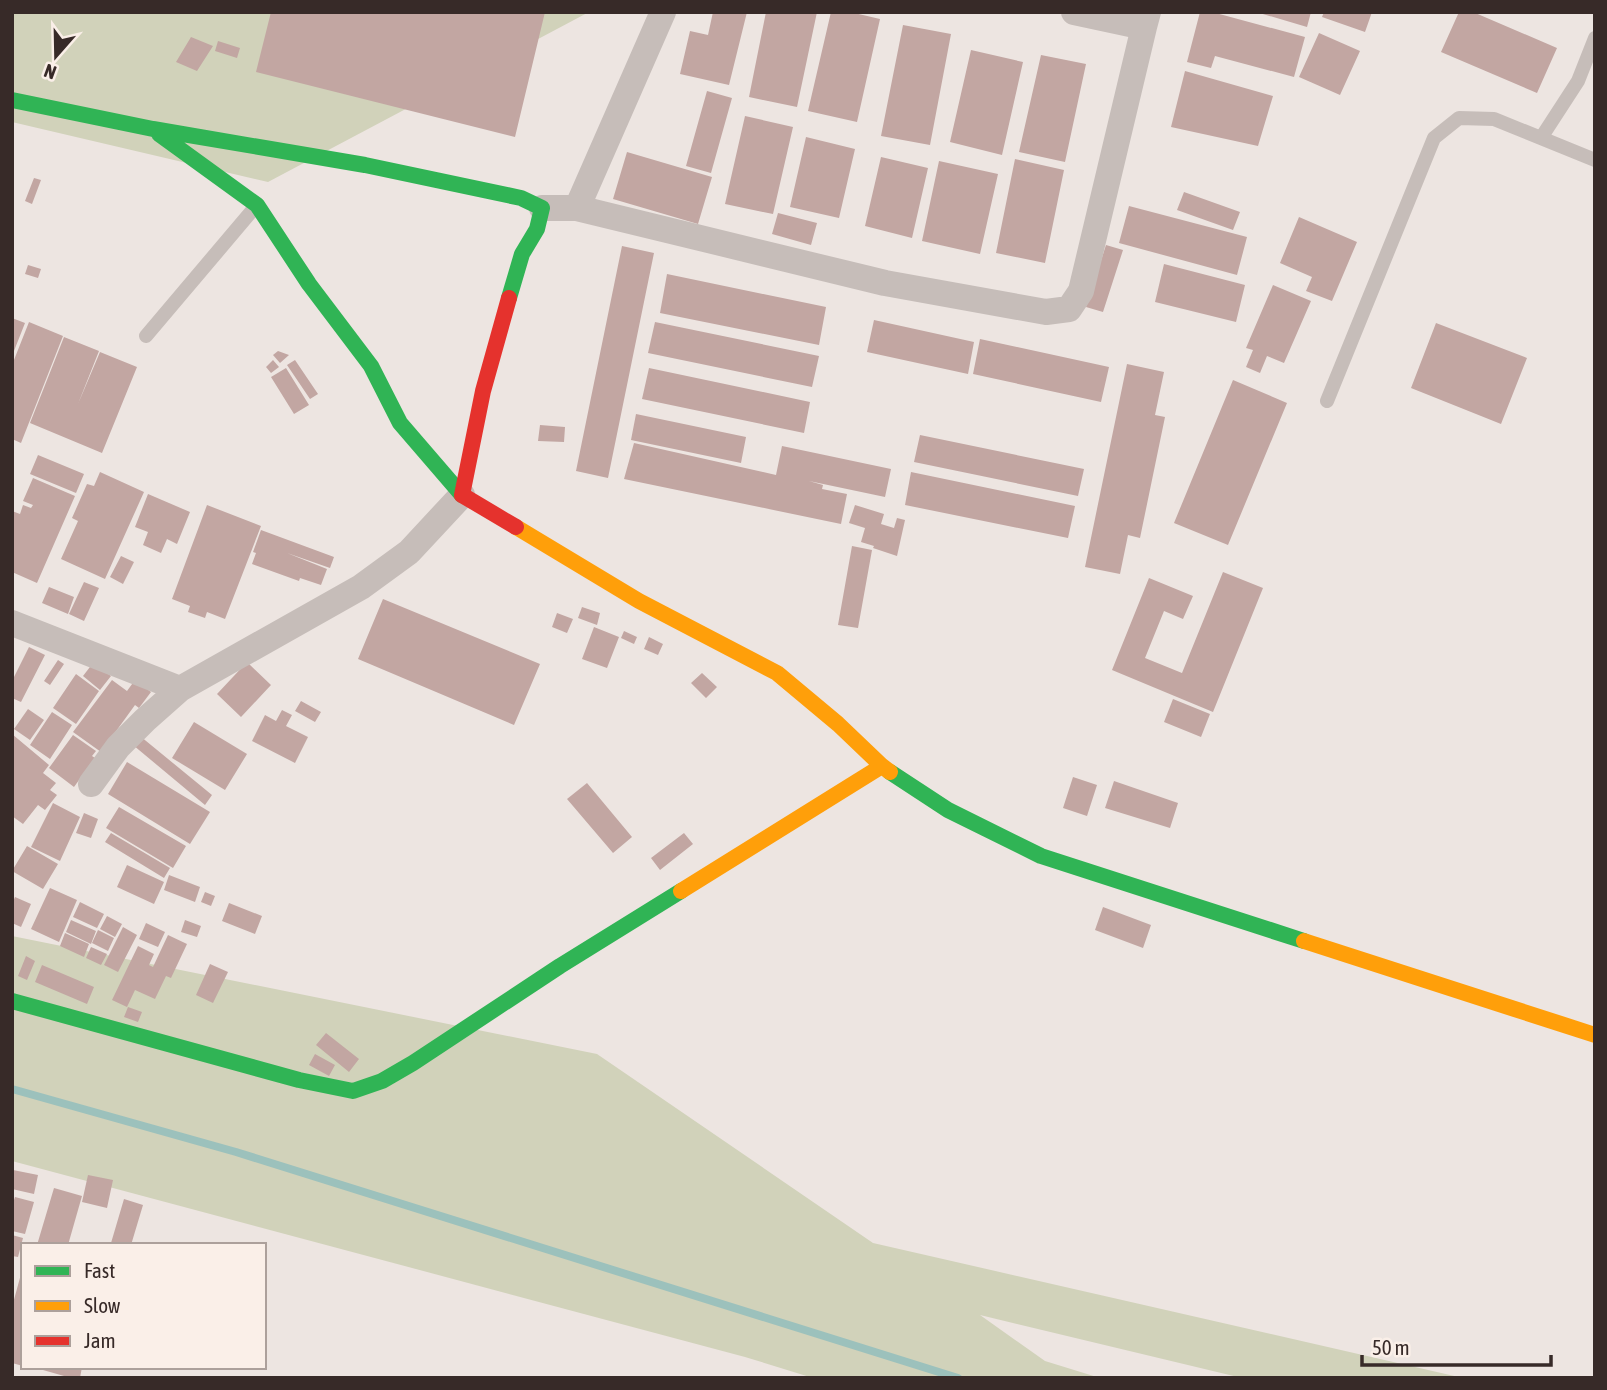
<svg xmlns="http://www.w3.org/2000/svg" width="1607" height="1390" viewBox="0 0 1607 1390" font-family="'Asap Condensed',sans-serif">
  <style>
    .green { fill: #d1d2ba }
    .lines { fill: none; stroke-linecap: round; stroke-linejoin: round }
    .stream { stroke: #9cc1bc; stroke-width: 8 }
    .building { fill: #c2a6a2 }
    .lane { stroke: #c6bdb9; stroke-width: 14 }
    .street { stroke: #c6bdb9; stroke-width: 26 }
    .fast { stroke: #30b455; stroke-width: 16 }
    .slow { stroke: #ff9f0a; stroke-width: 16 }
    .jam { stroke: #e5322d; stroke-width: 16 }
  </style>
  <rect width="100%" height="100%" fill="#ede5e1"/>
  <path class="green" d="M12,12H589L268,182L12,122Z
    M12,936L597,1054L873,1243L1463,1378H1242L980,1315L1045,1361L1100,1378H813L745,1357L12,1161Z"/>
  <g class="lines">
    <path class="stream" d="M12,1089L236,1152L958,1378"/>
  </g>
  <path class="building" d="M271,12H545L515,137L256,72Z
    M713,12H747L729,85L680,74L690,31L708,35Z
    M766,12H817L797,107L749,97Z
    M831,12H850L880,19L857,122L808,111Z
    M1200,12H1212L1305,37L1294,77L1215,56L1211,68L1187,62Z
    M1256,12H1311L1307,27Z
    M1324,12H1372L1365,32L1322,17Z
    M1459,12H1473L1557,48L1537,93L1441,52Z
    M903,25L951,34L930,145L881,136Z
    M1319,33L1360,51L1340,95L1299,77Z
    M191,37L213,46L197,71L176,62Z
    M218,41L240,48L237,58L215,51Z
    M971,50L1023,62L1002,155L950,142Z
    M1041,55L1086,64L1065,162L1019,152Z
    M1185,71L1273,96L1258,146L1171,127Z
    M707,91L732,98L711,173L686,166Z
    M745,116L793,127L773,214L725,204Z
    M806,137L855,149L839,218L790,207Z
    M627,152L712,177L698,224L613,199Z
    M881,157L928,168L912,238L865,226Z
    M1015,159L1064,170L1045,263L996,253Z
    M939,161L998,174L980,254L922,241Z
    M34,178L41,180L32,204L25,201Z
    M1184,192L1240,212L1233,230L1177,210Z
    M1129,206L1247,237L1237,275L1119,243Z
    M778,213L817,223L811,245L772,234Z
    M1299,217L1357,242L1332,301L1306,291L1312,277L1280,263Z
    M1106,245L1123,250L1103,312L1086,307Z
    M622,246L654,253L608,478L576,471Z
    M1164,264L1245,285L1236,322L1155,302Z
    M28,265L41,269L38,278L25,274Z
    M667,274L826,307L819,345L660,313Z
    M1273,285L1311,301L1284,363L1267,356L1260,373L1246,367L1253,350L1246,348Z
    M12,318L25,323L12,356Z
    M874,320L974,342L968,374L867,352Z
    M29,322L63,336L21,443L12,439V365Z
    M655,322L819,356L812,387L648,353Z
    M1436,323L1527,358L1501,424L1411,388Z
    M64,337L99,351L78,404L100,352L137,367L102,453L30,423Z
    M980,339L1109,367L1101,402L973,374Z
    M278,351L289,355L280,363L273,355Z
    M273,360L279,367L271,373L266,367Z
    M295,360L318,394L310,399L287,365Z
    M1127,364L1164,372L1155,415L1165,417L1140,538L1128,535L1120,574L1085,567Z
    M286,368L309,405L294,414L271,377Z
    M649,368L810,402L804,433L642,399Z
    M1233,380L1287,403L1228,545L1174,523Z
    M636,414L746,437L741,463L631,440Z
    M540,425L565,427L564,442L538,441Z
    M920,435L1084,469L1078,496L914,462Z
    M634,443L776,475L782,446L891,469L885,497L809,481L823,485L822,489L847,494L841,524L624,479Z
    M38,455L84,474L76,493L30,474Z
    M100,472L144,492L105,579L61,559L78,521L72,518L87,484L94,486Z
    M911,472L1075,506L1068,538L905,505Z
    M33,478L75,496L37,583L12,572V511L20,514L23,505L31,508L33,505L23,501Z
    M148,494L190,512L177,544L167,539L161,553L143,545L148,532L135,527Z
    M207,505L261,526L225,619L207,612L205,618L188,612L190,606L172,599Z
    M855,505L884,514L881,524L894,528L897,518L905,520L897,556L873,548L874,546L861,542L865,528L849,523Z
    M261,530L334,557L330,568L287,553L327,569L321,585L300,578L299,581L252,564L256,553L253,552Z
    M852,546L872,550L858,628L838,625Z
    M121,556L134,562L123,584L110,577Z
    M1223,572L1263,588L1213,712L1112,670L1149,578L1193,596L1183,619L1164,611L1145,658L1182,673Z
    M84,582L99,588L84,621L69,614Z
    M49,587L74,597L68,614L42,603Z
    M383,599L540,664L514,725L358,659Z
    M582,607L600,613L597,625L578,618Z
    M557,613L573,619L567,633L552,627Z
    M594,627L619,637L607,668L582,659Z
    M624,631L637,637L634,644L621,638Z
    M649,637L663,644L658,655L644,649Z
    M29,647L45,655L21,702L12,698V681Z
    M58,660L64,664L50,685L44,681Z
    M247,662L271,685L241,717L217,694Z
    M93,663L111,676L100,690L83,676Z
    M702,673L717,687L706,698L691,683Z
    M76,674L99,691L76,724L53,708Z
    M112,680L127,691L135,680L151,692L139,708L135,705L101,752L73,732Z
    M1173,699L1210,714L1201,737L1164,722Z
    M301,701L321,712L315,722L295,711Z
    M28,709L44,720L30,740L14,729Z
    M282,710L292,715L286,726L308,737L295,763L252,741L265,715L276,721Z
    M52,712L72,725L50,759L30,745Z
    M194,722L247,754L225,790L172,758Z
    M12,734L49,765L43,773L56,783L50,790L57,795L45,810L38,805L23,824L12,816Z
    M73,735L96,751L92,756L95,758L74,787L49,768Z
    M140,736L212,795L205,805L133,745Z
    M127,762L210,812L190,844L108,794Z
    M1073,777L1097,785L1087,816L1063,808Z
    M1114,781L1178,803L1170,828L1105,808Z
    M587,783L632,837L613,853L567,799Z
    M53,803L80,817L60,861L31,847Z
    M119,807L186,846L173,868L106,828Z
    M84,813L98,819L91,838L76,833Z
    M111,833L170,868L164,878L105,842Z
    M684,833L693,844L660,870L651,858Z
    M27,846L58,864L43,889L12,871Z
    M127,865L164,882L154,904L117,887Z
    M169,875L200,887L195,902L164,890Z
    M50,888L77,900L59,942L31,929Z
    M205,892L215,896L211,906L201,902Z
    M15,897L31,904L21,927L12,923V904Z
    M80,902L104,914L97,928L73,917Z
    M229,903L262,916L255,934L222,921Z
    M1103,907L1151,925L1143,948L1095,930Z
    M107,916L122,924L115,937L100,929Z
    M71,920L96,931L91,944L66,932Z
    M185,920L201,926L197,937L181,932Z
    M146,923L165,932L158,947L139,939Z
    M123,927L137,935L118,972L104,965Z
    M98,930L114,938L108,951L92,943Z
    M65,933L89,944L84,957L60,946Z
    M168,935L187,944L171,978L166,976L155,999L135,990L127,1007L112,1000L138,946L154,954L149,965L153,967Z
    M91,947L107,954L101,965L86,958Z
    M26,956L35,961L27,980L18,976Z
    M210,964L228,972L213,1003L196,995Z
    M42,965L94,987L87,1004L35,982Z
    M128,1007L142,1012L138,1022L124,1017Z
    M326,1033L359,1059L349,1072L316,1045Z
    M315,1054L335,1065L329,1076L309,1065Z
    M13,1170L38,1175L34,1194L12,1189Z
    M88,1175L113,1180L107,1208L82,1202Z
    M54,1188L82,1196L68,1245H37Z
    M15,1197L34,1202L25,1234L12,1231V1206Z
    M124,1199L143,1205L131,1245H116L111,1243Z
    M12,1235L23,1238L18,1257L12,1256Z
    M21,1274L23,1275V1366L12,1363V1307Z
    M44,1367H82L80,1378H71L43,1370Z"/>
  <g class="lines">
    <path class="lane" d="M1541,138L1578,81L1595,38
      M146,336L256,206
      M1327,401L1434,138L1459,118L1494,119L1595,160"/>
    <path class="street" d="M1074,12L1144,27L1148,12
      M542,208H577L885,283L1046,312L1069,309L1081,291L1144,27
      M577,208L663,12
      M12,623L180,689
      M91,784L118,747L145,720L180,689L361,587L409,552L462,495"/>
    <path class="fast" d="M12,100L153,129L365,165L521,198L542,208L537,229L522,254L509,298
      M159,134L257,205L309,284L371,366L400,423L462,495
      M890,772L948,810L1041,856L1304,941
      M12,1001L299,1080L353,1091L382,1081L413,1063L560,966L681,891"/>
    <path class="slow" d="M516,527L639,601L777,673L838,724L882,766L890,772
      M681,891L882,766
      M1304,941L1595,1035"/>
    <path class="jam" d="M509,298L483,391L462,495L516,527"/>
  </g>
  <rect width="1607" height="1390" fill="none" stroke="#372a28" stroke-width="28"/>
  <rect x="21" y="1243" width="245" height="126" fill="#faefe8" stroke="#aca09b" stroke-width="2"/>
  <rect x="35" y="1266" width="35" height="10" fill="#30b455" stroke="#aca09b" stroke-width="2"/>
  <text x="84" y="1278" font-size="21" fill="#372a28">Fast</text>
  <rect x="35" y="1301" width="35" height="10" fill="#ff9f0a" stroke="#aca09b" stroke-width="2"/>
  <text x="84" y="1313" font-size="21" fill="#372a28">Slow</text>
  <rect x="35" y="1336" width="35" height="10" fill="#e5322d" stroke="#aca09b" stroke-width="2"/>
  <text x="84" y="1348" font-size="21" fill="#372a28">Jam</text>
  <g transform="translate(56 56) rotate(200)" stroke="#faefe8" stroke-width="5" paint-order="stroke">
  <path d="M0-5L12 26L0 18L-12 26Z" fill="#372a28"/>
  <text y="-10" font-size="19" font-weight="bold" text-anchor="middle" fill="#372a28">N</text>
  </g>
  <path d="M1362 1355v10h189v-10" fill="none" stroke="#372a28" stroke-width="3.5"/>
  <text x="1372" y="1355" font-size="21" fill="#372a28" stroke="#faefe8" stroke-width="5" paint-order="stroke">50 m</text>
</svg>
